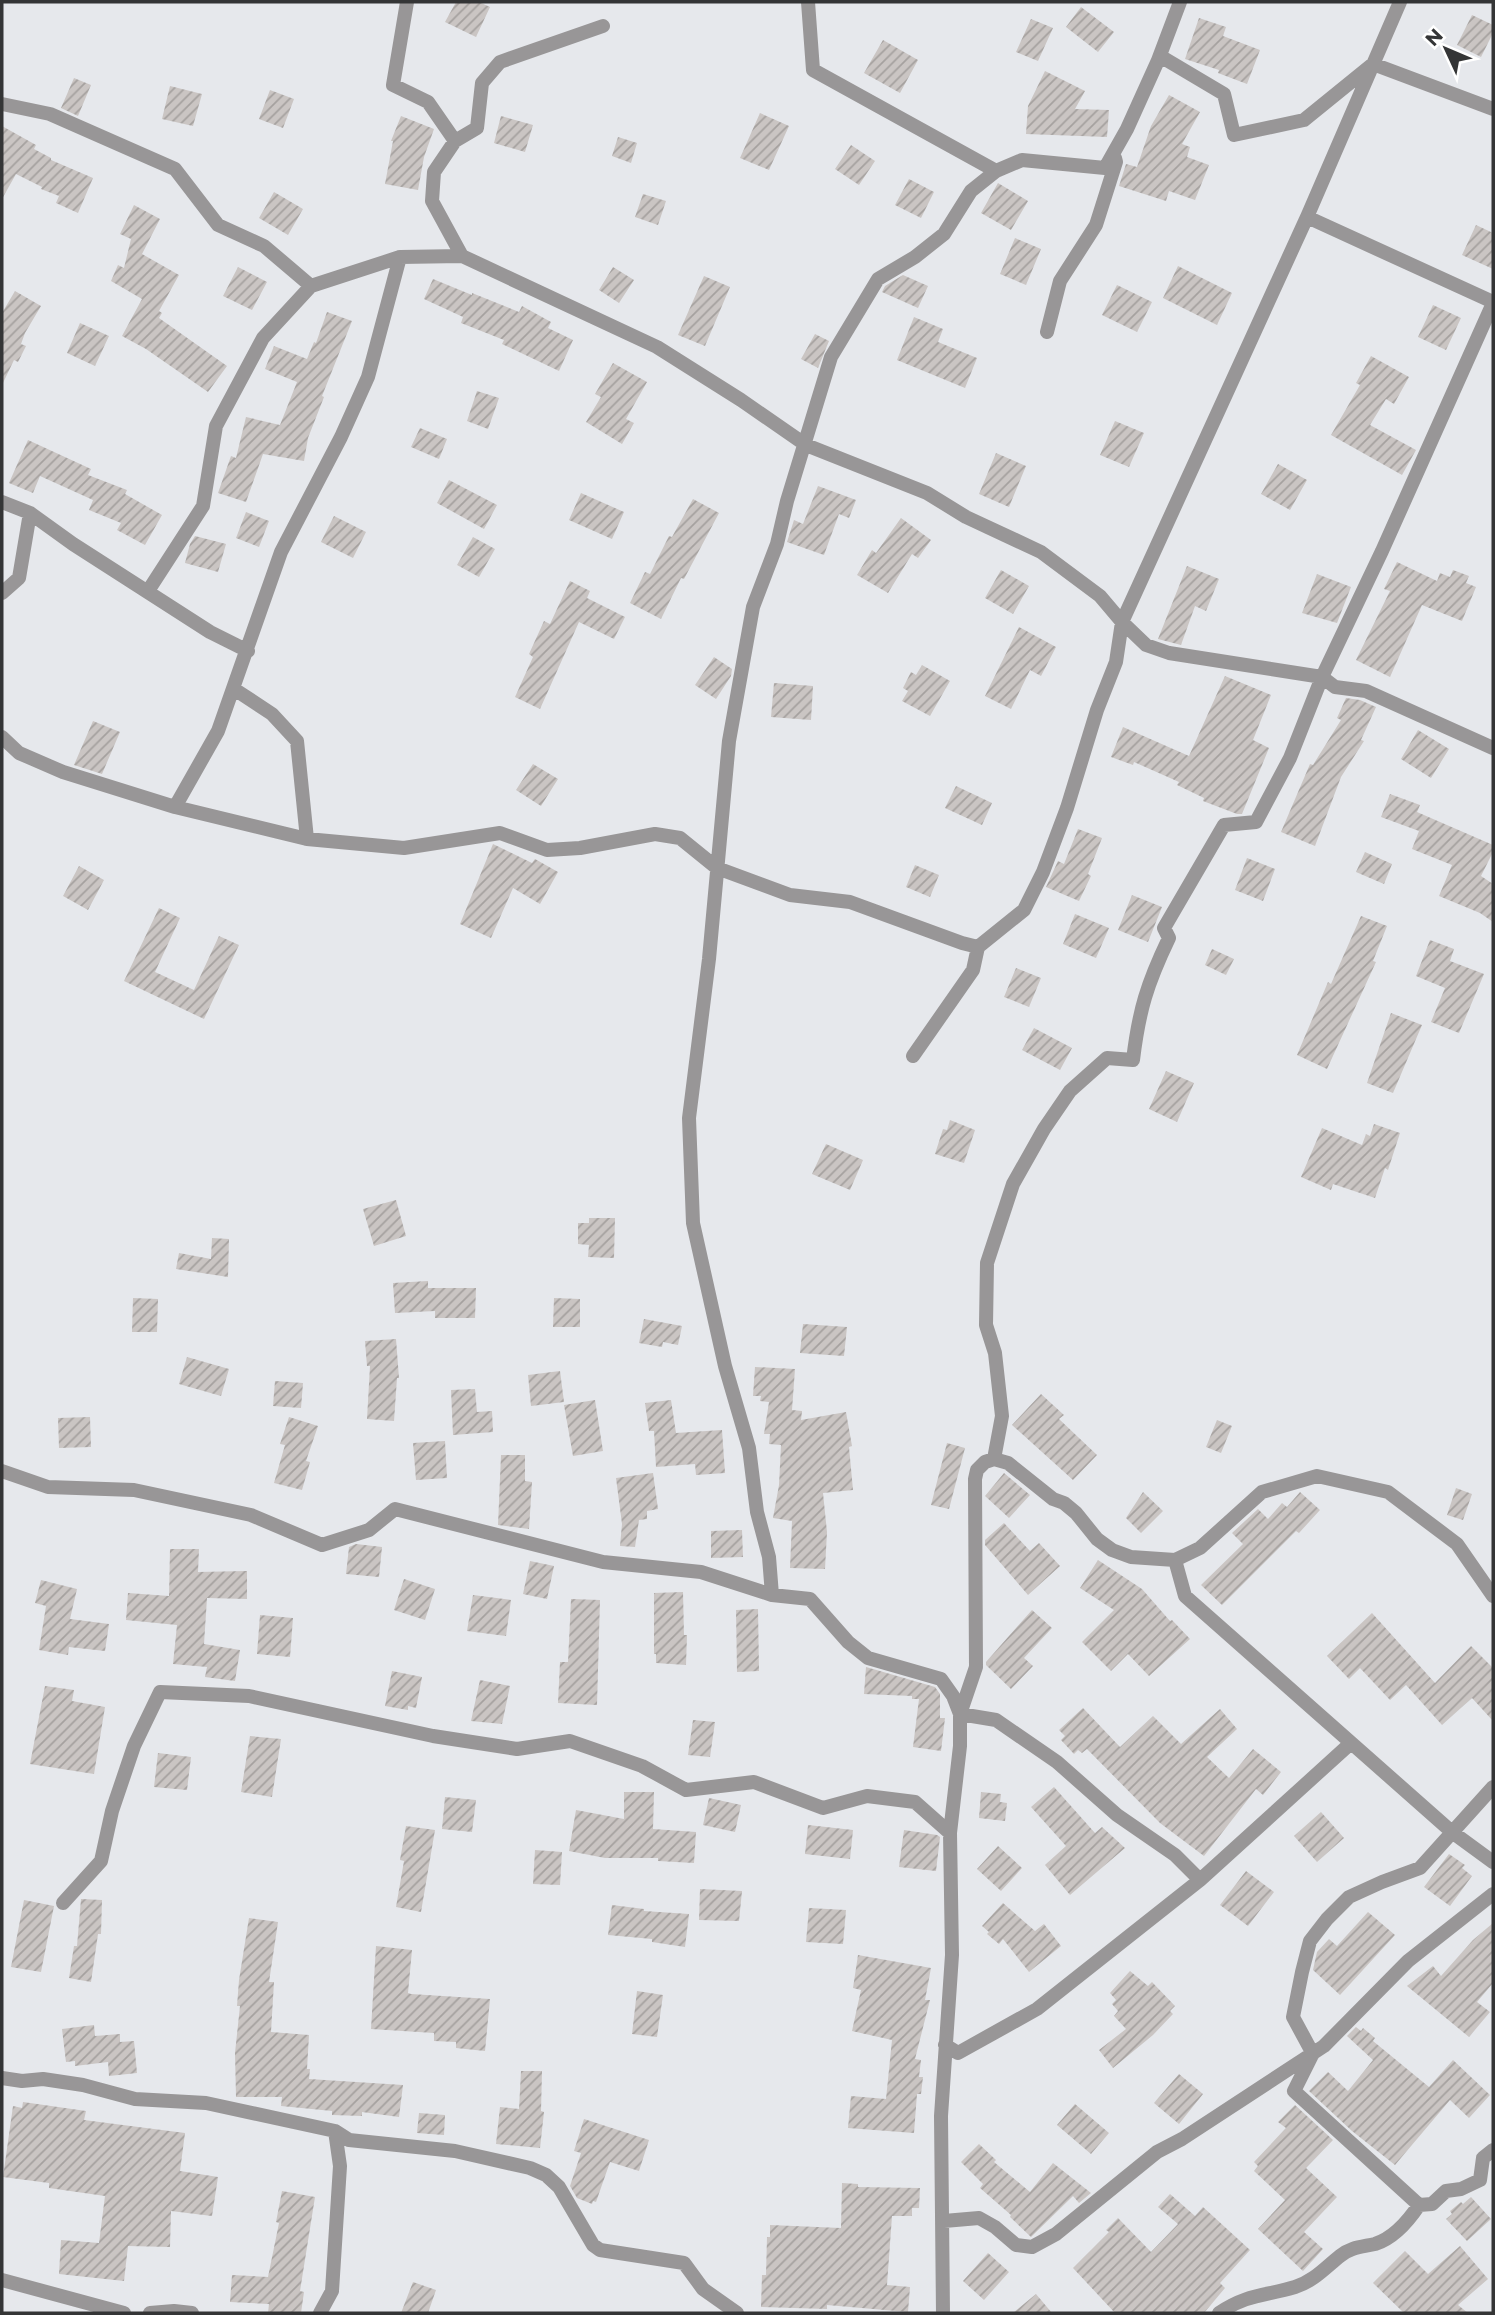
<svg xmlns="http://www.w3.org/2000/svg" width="1495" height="2315" viewBox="0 0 1495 2315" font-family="Montserrat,sans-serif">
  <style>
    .building { fill: url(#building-hatch) }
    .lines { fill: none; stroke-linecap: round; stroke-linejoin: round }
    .minor { stroke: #989697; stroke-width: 14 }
  </style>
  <defs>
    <pattern id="building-hatch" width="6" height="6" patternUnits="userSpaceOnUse" patternTransform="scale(1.75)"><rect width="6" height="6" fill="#cac5c3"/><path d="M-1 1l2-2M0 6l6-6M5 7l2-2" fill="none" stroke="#a5a19f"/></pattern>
  </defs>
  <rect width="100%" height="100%" fill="#e6e8ec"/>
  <path class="building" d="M456,2H479L490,7L476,37L445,22Z
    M1081,7L1114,32L1098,52L1066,27Z
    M1472,15L1493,25V33L1481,57L1457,45Z
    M1199,18L1226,27L1223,36L1260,50L1247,84L1218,73L1219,70L1185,59Z
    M1031,19L1053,28L1038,61L1016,52Z
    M883,40L918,60L900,93L864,73Z
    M1045,71L1085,91L1075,109L1109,110L1107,137L1026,134L1028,106Z
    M74,78L91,85L78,116L61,108Z
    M170,86L202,94L193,126L162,119Z
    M270,90L294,99L283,128L259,119Z
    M1169,95L1200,112L1182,144L1190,147L1187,157L1209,165L1195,200L1169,191L1166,201L1119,186L1126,164L1137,167L1151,126Z
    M760,113L789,126L769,170L740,158Z
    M401,116L434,129L424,157L418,190L385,184L393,141H391Z
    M501,116L533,125L525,152L494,143Z
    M2,126L36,145L34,149L51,158V160L93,178L78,213L56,203L59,196L41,189L42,187L16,174L2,199Z
    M618,137L637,143L631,163L612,156Z
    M851,145L875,161L859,185L835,169Z
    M909,179L934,192L921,218L895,205Z
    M998,183L1028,201L1011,230L981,213Z
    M274,192L303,209L288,235L259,218Z
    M643,194L666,201L658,225L635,217Z
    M134,205L160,219L142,254L179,275L159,311L162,313L159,318L227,366L208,392L146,349L122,336L142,299L111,281L118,265L124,268L131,239L120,234Z
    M1476,225L1493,233V269L1462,255Z
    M1015,238L1041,249L1026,285L1000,274Z
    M1178,266L1232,293L1217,325L1163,298Z
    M238,267L267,282L252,310L223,296Z
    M613,267L634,280L619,303L599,290Z
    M903,275L928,286L918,308L882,292L885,286Z
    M704,276L730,287L705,346L678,335Z
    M433,279L472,295V293L519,312L522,306L551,322L548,328L573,340L559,371L502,344L504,340L461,323L463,317L424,299Z
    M1117,285L1152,302L1137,332L1102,315Z
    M15,291L41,306L25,333L21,344L26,346L18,362L14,360L2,385V313Z
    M1433,305L1461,318L1446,350L1418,337Z
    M327,312L352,321L322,396L324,397L308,438L304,461L263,454L246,502L218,493L231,456L236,458L246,417L280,425L297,382L265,369L274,346L307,359L314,342L316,343Z
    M914,317L943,329L938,342L977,358L965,388L897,360Z
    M80,323L109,336L95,366L67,353Z
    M815,334L829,341L818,368L801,359Z
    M1371,356L1409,377L1394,404L1386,399L1370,425L1416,450L1402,475L1331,435L1360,385L1356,383Z
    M613,363L647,382L626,419L634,423L622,444L586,422L601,397L595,394Z
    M477,391L499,398L488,429L467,421Z
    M1115,421L1144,433L1129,467L1100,455Z
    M420,428L447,439L439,459L411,447Z
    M28,440L91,469L88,475L127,490L125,494L162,515L145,545L117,530L121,523L89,510L93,500L40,476L33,493L9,483Z
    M996,453L1026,466L1009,507L979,494Z
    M1278,464L1307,480L1290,510L1261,494Z
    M449,480L497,505L484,529L437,503Z
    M818,486L856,500L849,518L839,514L824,555L787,542L794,520L803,524Z
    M581,493L624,512L612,539L569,520Z
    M693,499L719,513L684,579L681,578L661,619L630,603L645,572L650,574L669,536L672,537Z
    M246,512L269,521L259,547L236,538Z
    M334,516L366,532L353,558L321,542Z
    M901,518L931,540L918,558L912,554L888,593L857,575L872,550L876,553Z
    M195,536L226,544L218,572L185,563L190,544Z
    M473,537L495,549L479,577L457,565Z
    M1397,562L1437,581L1440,573L1450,577L1453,570L1469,576L1466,583L1476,587L1462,621L1422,605L1390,677L1356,660L1390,591L1384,589Z
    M1187,566L1219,579L1206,611L1195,606L1181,645L1158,639Z
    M1001,570L1029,586L1013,614L985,598Z
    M1317,574L1351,587L1337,623L1302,613Z
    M570,581L590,591L587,598L625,617L614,639L579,622L540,709L515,697L533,657L529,654L544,621L550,624Z
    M1019,627L1056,647L1041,676L1030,670L1011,709L985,696Z
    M714,657L732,669L731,676L716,699L695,685Z
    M922,665L950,681L930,716L902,701L908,691L903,688L911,672L916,675Z
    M1225,676L1271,695L1253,740L1269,748L1242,814H1237L1203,801L1204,798L1177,785L1179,782L1134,762L1133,765L1111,757L1123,727L1189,756Z
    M774,683L813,686L811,720L771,717Z
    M1346,698L1360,700L1376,707L1361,740L1364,741L1341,777L1315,846L1281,832L1310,764L1313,765L1341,720L1337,718Z
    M93,721L120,732L102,774L74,765Z
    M1418,730L1449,749L1431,778L1401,759Z
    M533,764L558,779L541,806L516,790Z
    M956,786L992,803L982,825L945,808Z
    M1390,794L1420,805L1417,812L1493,845V852L1481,876L1493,884V922L1480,913L1439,896L1452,865L1412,849L1419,831L1381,817Z
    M1078,829L1102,838L1088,874L1091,876L1079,901L1046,887L1058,861L1064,864Z
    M493,844L532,863L535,859L558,872L540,904L513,888L491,938L460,924Z
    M1365,852L1392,864L1384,884L1356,872Z
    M1247,858L1275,869L1263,901L1235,890Z
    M915,865L939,875L930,897L906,887Z
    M79,866L104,880L88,910L63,896Z
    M1132,895L1162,907L1148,942L1118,930Z
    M159,908L180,918L155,972L194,990L219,936L239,945L204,1019L124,981Z
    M1075,914L1109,928L1096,958L1063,944Z
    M1361,916L1387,926L1373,961L1376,962L1327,1069L1297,1055L1328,982L1331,984Z
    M1430,940L1454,949L1450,961L1484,974L1459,1033L1431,1022L1445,988L1416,976Z
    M1212,949L1234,959L1226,975L1205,965Z
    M1016,968L1041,978L1029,1007L1004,997Z
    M1391,1013L1422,1025L1393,1093L1367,1083Z
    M1034,1028L1072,1048L1060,1070L1022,1050Z
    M1166,1071L1194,1083L1177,1122L1149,1109Z
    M950,1120L975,1130L964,1163L935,1154L943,1129L947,1130Z
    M1374,1124L1400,1133L1388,1170L1385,1168L1375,1198L1333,1184L1331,1190L1301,1177L1322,1128L1362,1145L1366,1134L1370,1136Z
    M826,1144L863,1160L850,1190L812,1174Z
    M396,1200L406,1236L374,1246L363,1209Z
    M589,1218H615L614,1258L588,1257L589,1245L578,1244V1223H589Z
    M212,1238L229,1239L228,1277L176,1269L179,1253L211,1259Z
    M428,1281V1288H476L475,1318H435V1311L395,1313L393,1283Z
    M133,1298L158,1299L157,1332H132Z
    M554,1298L580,1299V1327H553Z
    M644,1319L682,1326L678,1345L663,1342L662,1347L639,1343Z
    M803,1324L847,1327L844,1356L800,1353Z
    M396,1339L399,1378H397L394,1421L367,1419L370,1366H367L365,1341Z
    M187,1357L229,1369L221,1396L179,1384Z
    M755,1367L795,1369L792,1410L802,1411L801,1420L846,1412L852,1446L849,1447L853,1490L823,1493L827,1532L825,1569L790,1568L792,1521L773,1518L779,1485L781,1445L769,1444L770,1434H764L769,1402L760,1401L761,1396H753Z
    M560,1371L564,1402L531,1406L528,1375Z
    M275,1381L303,1383L301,1408L273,1406Z
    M475,1389L477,1412L492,1411L493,1432L453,1435L451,1390Z
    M1041,1394L1064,1415L1059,1419L1097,1455L1073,1480L1012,1425Z
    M595,1400L603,1451L573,1456L564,1405Z
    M671,1400L676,1433L722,1430L725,1473L696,1475L695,1464L656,1467L654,1431H649L645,1403Z
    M90,1417L91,1447L59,1448L58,1418Z
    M289,1417L318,1426L306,1461L310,1462L302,1490L274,1483L285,1445L280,1444Z
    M1217,1420L1232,1426L1221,1453L1206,1447Z
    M445,1441L447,1478L416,1480L413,1443Z
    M947,1443L965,1448L949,1509L931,1505Z
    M501,1455H525V1481L532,1482L529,1529L498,1525Z
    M653,1473L658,1509L647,1511V1519L639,1520L635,1547L620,1546L622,1524L616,1478Z
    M1004,1473L1030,1495L1009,1518L985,1496Z
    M1456,1488L1472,1494L1463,1520L1447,1515Z
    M1143,1492L1163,1511L1141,1533L1126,1518Z
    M1300,1492L1320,1510L1299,1533L1296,1531L1222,1605L1201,1585L1243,1544L1232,1533L1258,1509L1268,1519L1282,1503L1287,1507Z
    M1004,1523L1030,1551L1039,1543L1060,1566L1028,1595L985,1545V1540Z
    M742,1530L743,1557L711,1558V1531Z
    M356,1544L382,1547L379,1577L346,1574L349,1547Z
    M170,1549H199L198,1572L247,1571V1599L207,1598L204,1644L240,1650L235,1681L205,1677L207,1667L173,1664L177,1625L126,1620L128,1593L169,1596Z
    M1098,1560L1142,1589L1170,1621L1172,1620L1190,1639L1149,1676L1128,1654L1111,1671L1082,1642L1114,1610L1080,1588Z
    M530,1561L554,1566L547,1599L523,1594Z
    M404,1579L435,1589L425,1620L394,1610Z
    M41,1580L77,1589L70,1619L109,1624L105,1651L69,1647L68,1655L39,1650L46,1606L35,1603Z
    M683,1592L684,1635H687L686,1665L656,1663V1654H654V1593Z
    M473,1595L511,1600L506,1636L467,1631Z
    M571,1599L600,1600L597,1705L558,1703L560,1662H568Z
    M758,1609L759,1671L737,1672L736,1610Z
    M1032,1610L1052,1628L1024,1658L1033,1666L1011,1689L986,1665V1662Z
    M1372,1613L1435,1683L1471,1646L1493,1668V1721L1472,1698L1442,1725L1406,1685L1390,1700L1360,1668L1349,1679L1327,1656Z
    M260,1615L293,1618L290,1657L257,1654Z
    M866,1667L935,1687L940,1694V1718H945L941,1751L913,1747L919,1699H912V1696L864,1694Z
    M392,1671L422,1677L416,1708L408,1706V1710L385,1706Z
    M480,1680L510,1686L502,1724L471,1721Z
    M45,1686L74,1690L72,1701L105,1707L94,1774L30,1764Z
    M1083,1708L1120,1747L1153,1716L1181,1744L1220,1709L1237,1729L1207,1757L1229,1778L1253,1749L1281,1772L1263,1795L1256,1789L1204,1856L1160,1823L1087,1749L1082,1753L1078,1750L1074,1754L1061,1740L1065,1736L1059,1730Z
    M693,1720L715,1722L710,1757L688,1755Z
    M250,1736L281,1739L272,1797L241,1792Z
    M158,1753L191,1757L187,1790L154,1787Z
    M1054,1787L1095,1833L1102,1827L1125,1848L1070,1895L1045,1865L1066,1846L1031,1807Z
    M624,1792H654L653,1829L696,1832L694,1863L658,1861V1858H605L569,1851L576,1810L624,1819Z
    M981,1792L1001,1794L1000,1802L1007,1803L1005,1821L979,1818Z
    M445,1797L476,1800L472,1832L442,1829Z
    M709,1798L741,1805L735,1832L703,1825Z
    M1321,1812L1344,1838L1317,1862L1294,1836Z
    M808,1825L853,1830L850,1859L805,1854Z
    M406,1826L435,1830L421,1912L396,1907L404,1861L400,1860Z
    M904,1830L937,1835L940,1837L936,1871L899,1867Z
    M998,1846L1022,1868L1001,1891L977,1869Z
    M535,1850L562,1852L560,1885L533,1884Z
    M1449,1854L1465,1865L1462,1868L1472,1876L1450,1906L1424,1887Z
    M1246,1871L1274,1892L1248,1926L1220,1905Z
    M700,1889L742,1891L739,1921L699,1920Z
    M81,1899L102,1900L101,1934H98L91,1982L69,1978L74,1946H77Z
    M24,1900L54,1906L41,1972L11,1967Z
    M1003,1903L1035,1931L1044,1924L1061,1946L1029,1972L1003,1939L999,1944L987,1934L989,1932L982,1926Z
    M612,1905L644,1909V1911L689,1914L685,1947L652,1942V1939L608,1935Z
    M809,1908L846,1910L843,1944L806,1942Z
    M1368,1912L1395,1935L1340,1995L1313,1970L1317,1952L1329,1939L1337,1946Z
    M249,1918L278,1922L269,1982H274L271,2032L309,2035L307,2069H310L309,2079L403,2085L399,2117L362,2112V2116L332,2115V2111L281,2106L282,2097H236L235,2053L240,2006H237L239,1980Z
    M1493,1923V1983L1477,2002L1490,2012L1469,2037L1407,1986L1433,1966L1441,1976L1473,1940Z
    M376,1946L412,1950L408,1993L411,1994L490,1999L485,2051L456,2048V2042L434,2041V2033L371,2029Z
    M858,1955L931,1968L925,2000H930L915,2059L921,2060L919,2077H923L921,2094H917L914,2133L848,2128L851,2096L886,2099L892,2040L852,2031L861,1990L853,1988Z
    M1130,1971L1148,1986L1152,1982L1175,2006L1170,2011L1173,2014L1153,2035L1113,2068L1099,2050L1126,2029L1114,2016L1118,2011L1112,2004L1116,2000L1110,1993Z
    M637,1991L663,1995L657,2037L632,2034Z
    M94,2025L95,2036L120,2034V2042L134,2041L137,2073L109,2076L108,2062L75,2066V2061L66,2062L62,2029Z
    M1356,2027L1361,2031L1363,2028L1375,2038L1373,2041L1429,2087L1453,2060L1490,2095L1469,2118L1450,2100L1395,2165L1352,2131L1309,2091L1328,2072L1348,2091L1373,2060L1347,2036Z
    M521,2071H542L541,2111L544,2112L540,2148L496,2144L500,2107L519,2109Z
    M1179,2074L1203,2094L1179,2124L1154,2103Z
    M23,2102L86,2111L84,2120L185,2133L180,2171L218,2177L212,2216L171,2211L170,2247L128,2246L124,2281L59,2274L61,2240L99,2243L105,2196L49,2188V2183L3,2177L13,2106L22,2108Z
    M1075,2104L1109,2133L1091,2154L1057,2125Z
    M1295,2105L1333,2140L1306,2168L1337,2197L1304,2232L1323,2249L1303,2271L1258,2229L1285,2200L1254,2171L1258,2166L1254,2162L1286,2128L1278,2122Z
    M419,2113L445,2115L444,2135L417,2133Z
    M584,2119L649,2140L639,2171L610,2162L596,2202L593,2201L592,2204L577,2198L570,2186L581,2153L574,2151Z
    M979,2144L996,2160L994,2162L1030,2192L1053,2163L1091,2193L1079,2203L1073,2196L1031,2237L1010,2217L1011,2215L980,2188L983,2184L961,2162Z
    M842,2183L858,2184V2187L920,2188L919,2208H912V2216H892L887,2285L910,2287L908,2312L827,2305V2309L761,2307L762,2275H766L767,2237H770V2225L841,2228Z
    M282,2191L315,2197L300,2291L304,2292L301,2313H268L269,2304L230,2302L232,2275L268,2277L279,2223L276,2222Z
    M1170,2194L1195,2216L1203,2207L1250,2250L1220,2283L1225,2288L1204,2313H1115L1073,2268L1109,2232L1106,2230L1118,2218L1151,2252L1178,2224L1158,2207Z
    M1471,2197L1491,2219L1467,2241L1446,2219L1452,2214L1450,2211L1461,2202L1463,2204Z
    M1460,2246L1488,2279L1458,2305L1468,2313H1404L1373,2283L1405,2251L1428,2274Z
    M988,2253L1009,2272L984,2300L963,2281Z
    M413,2282L436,2290L428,2313H401Z
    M1036,2294L1052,2313H1013Z"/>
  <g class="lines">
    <path class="minor" d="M407,2L393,85L428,102L455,141L434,172L432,201L462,256
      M808,2L813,70L996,171
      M1157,63L1180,2
      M2,104L50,114L175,169L218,225L264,246L311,286L400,257
      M455,141L477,128L482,83L500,62L603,26
      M1307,217L1400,2
      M1047,332L1060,281L1096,225L1116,162L1115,158
      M2,502L30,513L73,544L210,632L248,651
      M148,591L203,506L216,426L263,338L311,286
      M2,593L19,578L30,513
      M234,689L272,714L297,741L307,839L404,848L500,833L547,850L580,848L655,834L680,838L717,868L790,895L850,902L962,943L978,947
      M2,737L19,753L63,772L175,807L218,731L281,552L341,437L368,377L400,257L462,256L657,347L741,400L806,445L927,493L966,517L1041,552L1100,596L1122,622L1146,645L1169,653L1322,677L1335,687L1366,691L1493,748
      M175,807L307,839
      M913,1056L973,970L978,947L1024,910L1043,872L1067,808L1097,710L1116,662L1122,622L1307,217L1493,302
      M994,1459L1002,1416L995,1353L986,1325L987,1263L1013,1184L1044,1129L1070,1091L1107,1058L1133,1060C1139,1010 1147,984 1169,938L1164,928L1224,825L1256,822L1290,758L1322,677L1382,551L1493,303
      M2,1471L48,1487L134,1490L251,1515L322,1545L369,1530L395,1509L603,1562L701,1572L772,1595
      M1175,1560L1185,1596L1452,1832L1493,1862
      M1200,1880L1351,1743
      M63,1903L101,1861L112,1811L134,1746L160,1692L249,1696L433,1736L517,1749L570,1741L642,1766L686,1790L754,1782L823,1808L867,1796L915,1802L950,1833
      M945,2045L958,2053L1037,2009L1200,1880L1175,1855L1117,1815L1057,1762L996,1720L960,1714L976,1667L975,1479L977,1470L985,1462L994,1459L1008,1463L1053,1499L1064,1503L1076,1513L1097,1539L1112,1550L1131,1557L1175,1560L1200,1548L1262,1492L1317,1476L1388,1492L1457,1544L1493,1596
      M1313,2054L1293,2017L1302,1972L1310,1941L1327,1919L1349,1897L1382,1882L1420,1868L1493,1787
      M2,2078L22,2081L43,2079L83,2085L135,2099L206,2103L335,2131L349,2140L455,2151L530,2168L546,2175L559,2187L593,2245L600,2250L684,2263L703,2289L737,2313
      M1419,2205L1432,2204L1446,2191L1461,2189L1480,2180L1483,2158L1493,2150
      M944,2221L979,2218L995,2227L1016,2245L1032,2247L1056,2234L1157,2152L1182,2139L1324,2046L1408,1961L1493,1894
      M2,2280L124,2313
      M150,2313L174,2311L192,2313
      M320,2313L332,2291L340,2166L335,2131
      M943,2313L941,2116L952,1955L950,1833L960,1746V1714L953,1696L941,1679L868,1658L848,1642L810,1599L772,1595L769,1557L757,1512L749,1448L725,1366L693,1223L689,1118L709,959L729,741L753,607L777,544L787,501L831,357L878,279L915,257L944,234L971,191L996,171L1022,160L1105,168L1127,129L1160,56L1224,94L1234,135L1304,120L1373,64L1493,109
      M1219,2313C1247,2294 1265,2296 1295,2287C1314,2281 1325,2268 1340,2256C1351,2247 1362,2247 1375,2244C1394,2238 1409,2220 1419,2205L1294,2091L1312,2055"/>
  </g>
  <rect width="1495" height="2315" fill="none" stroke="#343536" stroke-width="7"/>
  <g transform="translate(1446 49) rotate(314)" stroke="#ffffff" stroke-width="5" paint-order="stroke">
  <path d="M0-5L12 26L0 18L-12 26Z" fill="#343536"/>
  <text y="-10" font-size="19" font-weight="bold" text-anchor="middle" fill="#343536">N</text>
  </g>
</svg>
